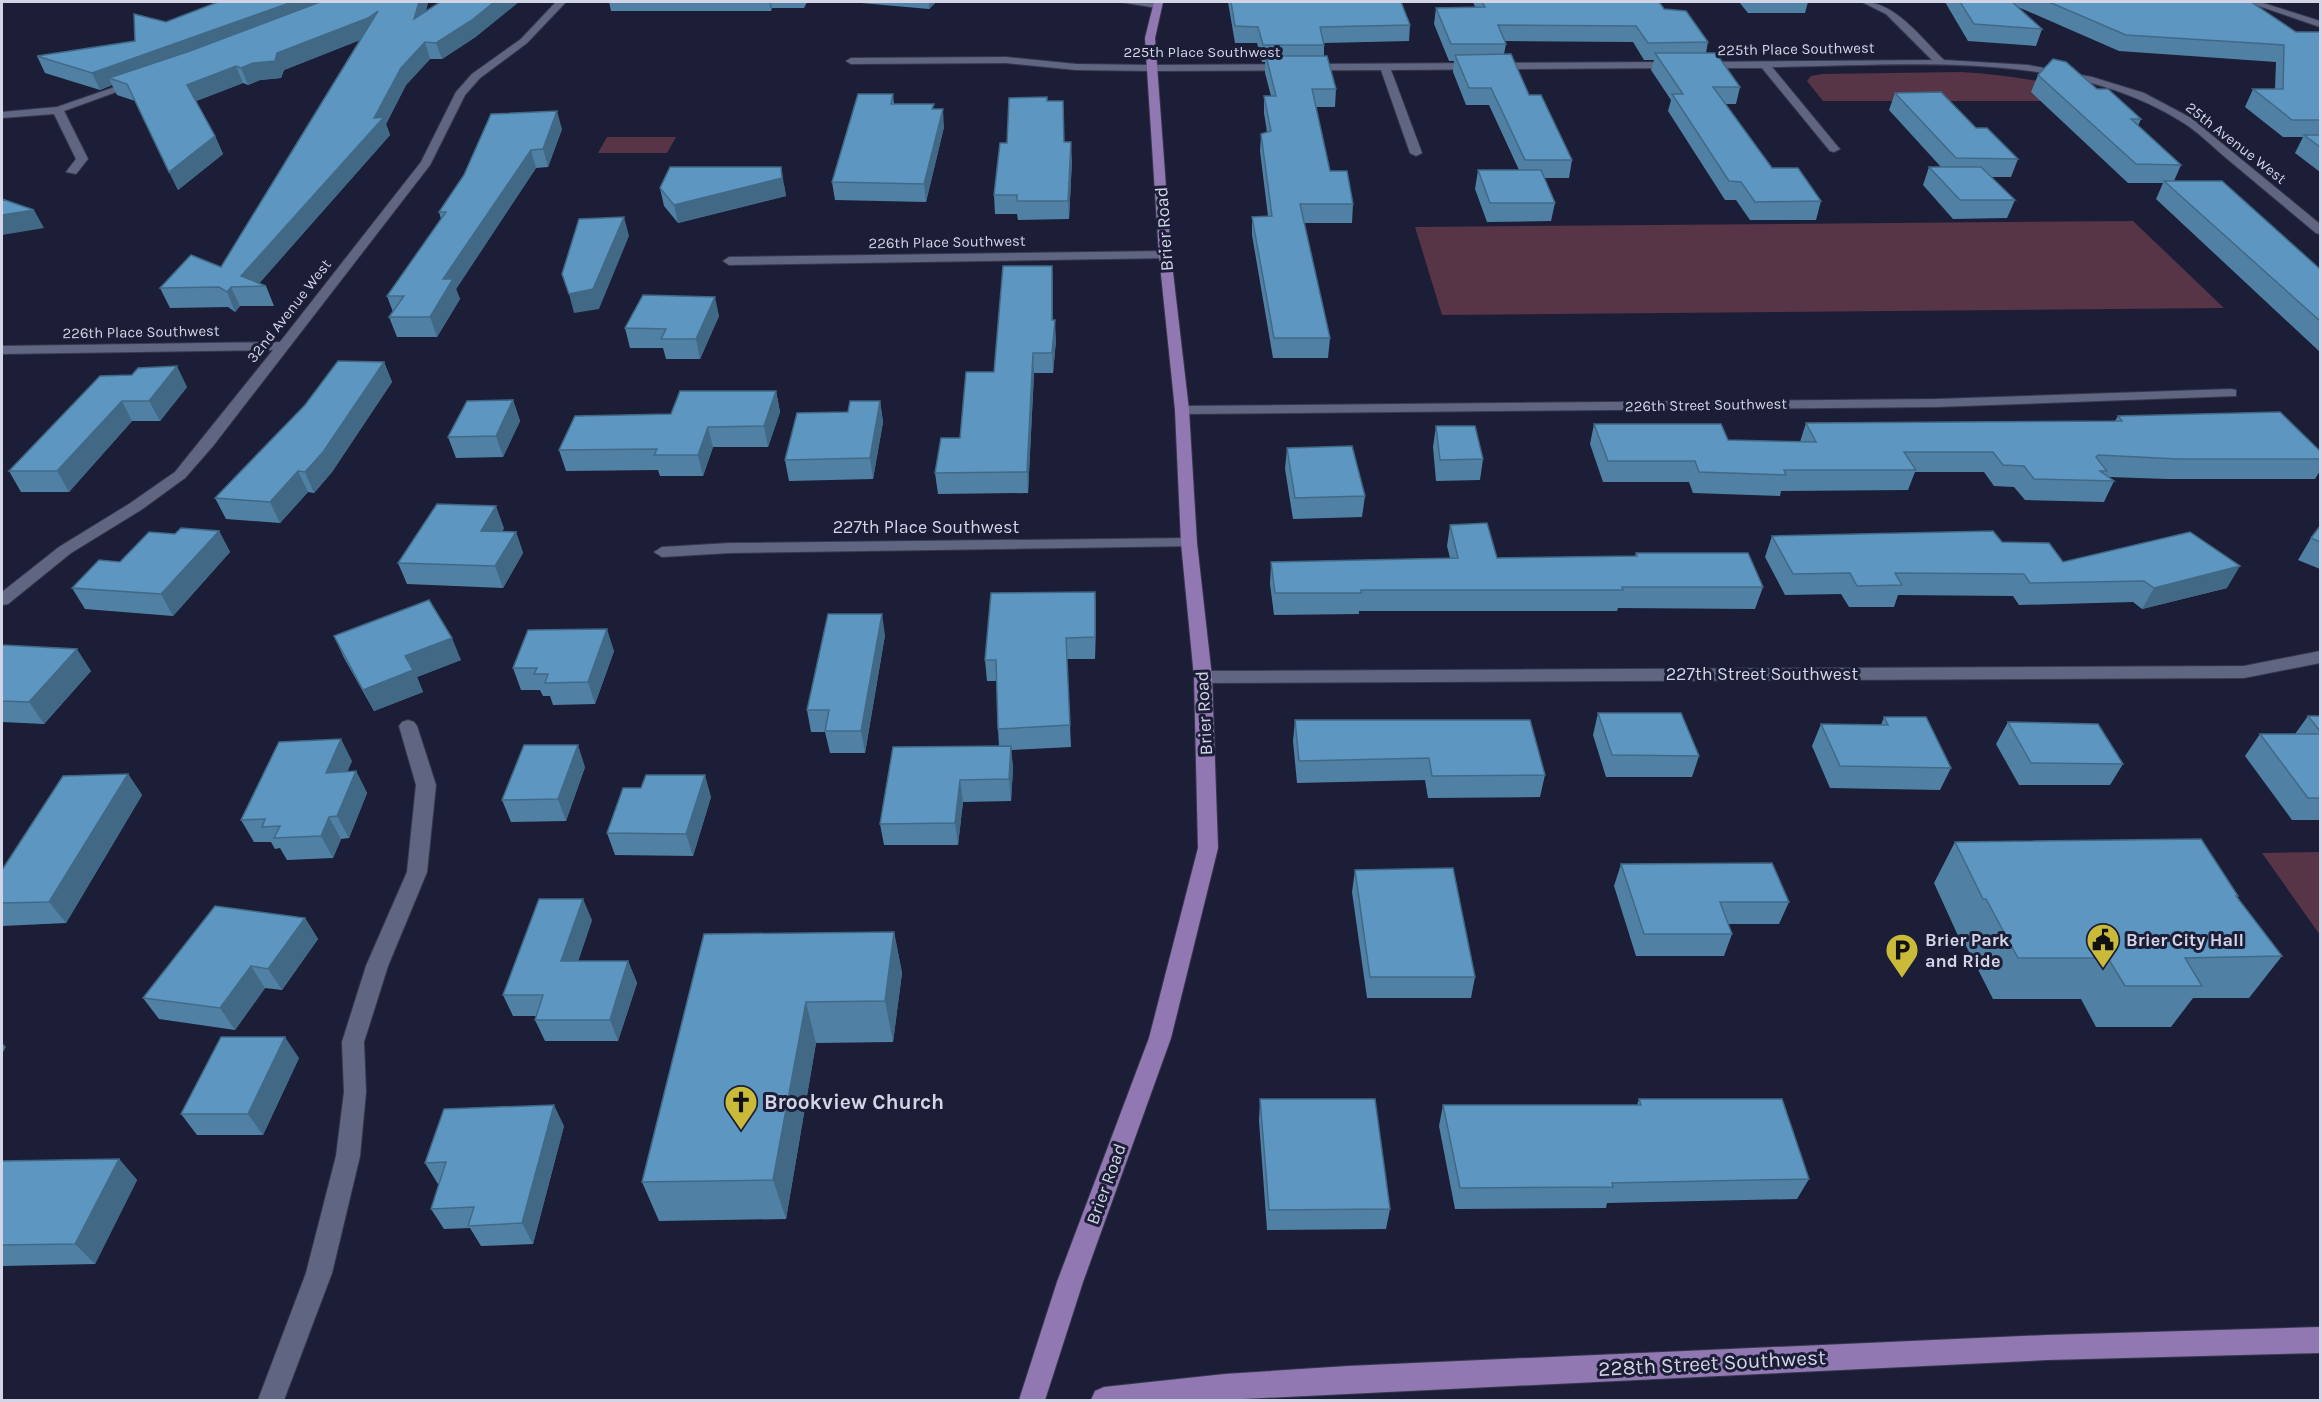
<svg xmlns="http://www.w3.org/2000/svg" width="2322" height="1402" viewBox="0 0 2322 1402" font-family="Karla,sans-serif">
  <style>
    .green { fill: #583447 }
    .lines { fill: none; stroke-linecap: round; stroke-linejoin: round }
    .minor-casing { stroke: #37384d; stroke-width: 2 }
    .major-casing { stroke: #37384d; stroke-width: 2 }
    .minor { fill: #606582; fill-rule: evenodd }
    .major { fill: #9278b2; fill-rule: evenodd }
    .wall { fill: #5081a5 }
    .shaded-wall { fill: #416986 }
    .building { fill: #5d96c0; stroke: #416986; stroke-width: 1.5 }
    .labels { text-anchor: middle; stroke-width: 6; stroke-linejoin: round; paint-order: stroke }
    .far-street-label { font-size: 15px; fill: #d2d5e6; stroke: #1b1e36 }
    .street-label { font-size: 18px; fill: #d2d5e6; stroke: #1b1e36 }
    .poi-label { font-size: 18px; font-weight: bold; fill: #d2d5e6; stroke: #1b1e36; text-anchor: start }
    .near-poi-label { font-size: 21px; font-weight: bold; fill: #d2d5e6; stroke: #1b1e36; text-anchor: start }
    .near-street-label { font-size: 21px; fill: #d2d5e6; stroke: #1b1e36 }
  </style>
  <rect width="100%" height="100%" fill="#1b1e36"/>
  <path class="green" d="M1961,72C2016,75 2066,85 2120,101H1823L1807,81L1811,76L1822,74Z
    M607,137H676L667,153H598Z
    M2133,221L2224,308L1442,315L1415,227Z
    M2320,852V935L2262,853Z"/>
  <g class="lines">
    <g class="minor-casing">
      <path id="minor" d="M556,2H566L527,43L480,78L465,95L430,165L213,446L185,478L141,510L71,553L8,604L2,605V592L59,547L129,504L175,472L273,350L2,354V346L280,342L421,162L456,92L472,74L521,39Z
        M1120,2H1150L1162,5L1157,8Z
        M1862,2C1894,0 1923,40 1944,60L2028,65L2092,77L2144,93L2191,118L2320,224V234L2316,233C2285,207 2255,182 2225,157C2211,145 2197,131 2182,122C2067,48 1903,66 1772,67L1838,147L1840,149L1834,152L1830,151L1762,68H1702L1697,65L1702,62L1932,60L1886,14Z
        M2247,2H2260L2320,21V27Z
        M1006,57L1076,64L1152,65L1675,62L1680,65L1675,68L1391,70L1422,153L1416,156L1410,153L1381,70L1152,71L1076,70L1006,63L851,64L846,61L851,58Z
        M132,81L141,83L64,111L88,159L76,174L66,172L76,159L54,114L2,118V112L57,107Z
        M1165,251L1171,255L1169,258L729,265L723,261L729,257Z
        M2231,389L2236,390V396L1936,407L1182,414L1175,410L1182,406L1936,399Z
        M1189,538L1195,540L1197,543L1195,546L730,553L662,557L654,552L662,547L730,543Z
        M2320,651V663L2244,678L1203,683L1194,677L1203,671L2244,666Z
        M408,720L414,722L417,726L436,785L427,872L388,966L364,1042L366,1092L360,1156L332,1273L284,1400H258L306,1273L336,1156L344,1092L342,1042L366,966L407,872L416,785L399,726L402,722Z"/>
    </g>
    <g class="major-casing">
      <path id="major" d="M1154,2H1163L1155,38L1171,255L1189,410L1197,543L1212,677L1218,848L1171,1038L1083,1282L1045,1400H1019L1057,1282L1149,1038L1198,848L1194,677L1181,543L1175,410L1159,255L1145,38Z
        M2320,1327V1353L2047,1360L1223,1400H1091L1095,1391L1104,1387L1225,1374L1348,1366L2047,1335Z"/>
    </g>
    <use href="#minor" class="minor"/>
    <use href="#major" class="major"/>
  </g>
  <path class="wall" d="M428,2L426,11L477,36L442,59H430L406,85L386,124L390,135L259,283L266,286L274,306H240L235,312L228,307L170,308L160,288L221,267L360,40L284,70L281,78L260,80L248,85L243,83L196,101L215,136L223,154L178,190L135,101L117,95L112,85L100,90L45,73L37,56L135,41L166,22Z
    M609,2H807L804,8H772L771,11H611Z
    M861,2H936L929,9L861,3Z
    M1228,2H1401L1410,25L1409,41L1324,43V56L1336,89L1335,107H1316L1330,171L1353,204L1352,223H1304L1330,338L1328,358H1273L1252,235V217L1268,216L1260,151L1261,134L1267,132L1264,113V96H1271L1265,73V62H1262L1257,43H1235Z
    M1473,2H1659L1664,9L1708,42L1706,53L1740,87L1736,104H1726L1772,168L1821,201L1816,220H1750L1736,200H1725L1668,111L1671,100L1651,70L1654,60H1644L1633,42L1505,41L1506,44L1504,54L1529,95L1572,160L1569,178H1544L1555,203L1551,221L1487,222L1475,189L1478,170H1519L1489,105H1466L1453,72L1454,61H1449L1434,24L1436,8L1475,7Z
    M1739,2H1808L1805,13H1748Z
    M1945,2H2251L2296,32H2320V172L2295,153L2303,137H2283L2245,107L2253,89H2275L2276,62L2119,51L2018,7L2042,29L2036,46L1968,41Z
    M2038,75L2097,89L2141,119L2138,126L2181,165L2174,181L2320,269V352L2156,199L2163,183H2128L2031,92Z
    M1895,93L1976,128L2018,159L2011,177H1991L2015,200L2007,218L1953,219L1923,185L1929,167H1941L1889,110Z
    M893,94L894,104L934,109L944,127L926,202L835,200L832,182Z
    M1047,101L1072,160L1069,219L1018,220L1017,214H995L994,195L1007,143Z
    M562,129L548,167L536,168L456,289L460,299L437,337H397L389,317L393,312L387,296L441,219L439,212Z
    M784,185L786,196L678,223L664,206L660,188Z
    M1053,285V320L1056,340L1053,373H1034L1028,493L938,494L935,473L960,438L994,372Z
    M719,316L700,359H666L663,348H630L625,328Z
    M384,362L392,382L332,472L314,493L308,492L280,523L226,519L215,498Z
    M132,375L187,387L160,421H132L69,492H21L9,471Z
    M776,391L780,412L768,447H713L703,476H660L658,470L566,471L559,450L671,414Z
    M513,400L520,421L503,457L456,458L448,437Z
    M880,401L883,422L873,479L789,481L785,460L848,412Z
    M2118,416L2320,451V471L2315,479H2167L2109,477L2114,481L2104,502L2025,500L2014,487L1994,486L1984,472H1915L1908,490L1781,491L1780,496L1693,493L1689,482H1603L1590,444L1594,424L1728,440L1800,442L1806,423L2115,421Z
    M1436,426L1483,459L1480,480L1436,481L1433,447Z
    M1287,448L1365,496L1362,517L1293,519L1285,469Z
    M1450,525L1497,558L1635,556L1636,553L1763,587L1755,609L1618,608L1617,611H1359V614L1274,615L1270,584L1271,562L1450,558L1447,546Z
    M2320,526V569L2298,560L2311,538Z
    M504,528L502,532H516L523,553L503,588L407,584L398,563Z
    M219,531L230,552L173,616L85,609L72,588L120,562L175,534Z
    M1772,536L2002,542L2063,562L2227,588L2142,609L2133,602L2019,605L2013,596L1898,595L1894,607H1849L1841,594L1785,595L1765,557Z
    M1095,592L1096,614L1095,659H1067L1071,747L1011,750L1013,768L1011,801L963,802L958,845H884L880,824L999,746L998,729L997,681H987L985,660Z
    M885,635L865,753H830L825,732H811L807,710Z
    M334,636L461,660L417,677L423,692L374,711L344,658Z
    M2,645L91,671L44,724L2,722Z
    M614,651L595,704L553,705L550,696H543L540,690H521L513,668Z
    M1598,713L1699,756L1692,777H1606L1593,735Z
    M2308,716H2320V820H2292L2245,756L2260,734H2295Z
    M1884,717L1951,768L1940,790L1830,788L1812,746L1821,724L1881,725Z
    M1295,720L1545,775L1540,797L1428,798L1425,780L1297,783L1293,741Z
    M2008,722L2123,764L2110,785H2019L1996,744Z
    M352,761L347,771H356L367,793L349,838L341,839L333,858L287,860L280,848L275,849L271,842H254L241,820Z
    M585,767L566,821L511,822L502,800Z
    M128,774L142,795L66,923L2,926V870Z
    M711,797L693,856L615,855L607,833Z
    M1955,842L2238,896L2237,897L2282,956L2249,998H2193L2171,1027H2096L2081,999H1993L1963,940H1960L1934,883Z
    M1621,864L1789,902L1779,924H1728L1732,934L1724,956H1636L1614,886Z
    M1355,870L1475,977L1471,998H1367L1352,892Z
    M305,918L318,939L282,990L265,988L235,1030L159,1019L143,998Z
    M592,920L578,961H628L637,983L618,1041H545L535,1020L536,1016H513L503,995Z
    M894,932L902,973L893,1042L816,1043L786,1219L659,1221L642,1182L704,934Z
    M299,1058L263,1135H197L181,1114Z
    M1260,1099L1390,1209L1386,1229L1267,1230L1259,1121Z
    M1639,1099L1809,1179L1797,1199L1607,1203L1606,1208L1455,1209L1439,1126L1443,1105H1637Z
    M564,1126L533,1244L481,1246L470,1228L444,1229L431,1209L439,1184H438L425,1163Z
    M119,1159L137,1180L95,1264L2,1266V1161Z"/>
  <path class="shaded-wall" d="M292,2H342L109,78L112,85L100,90L92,73Z
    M419,2H428L419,35L414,19Z
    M494,2H519L477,36L442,59L436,43Z
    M769,2H771L772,8L771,11Z
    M929,2H936L929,9Z
    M378,11L373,35L284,70L281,78L260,80L248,85L241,68Z
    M425,42L430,59L406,85L386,124L390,135L257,286L241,276L374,118L401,68Z
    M236,66L243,83L194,102L187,85Z
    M943,109L944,127L926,202L924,184Z
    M557,111L562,129L548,167L543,149Z
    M215,136L223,154L178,190L169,172Z
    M1071,142L1072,160L1069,219L1068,201Z
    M531,150L536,168L456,289L460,299L437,337L430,317L443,279Z
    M781,167L786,196L678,223L674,205Z
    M34,210L44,228L2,235V215Z
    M624,217L629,236L599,309L574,313L569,294Z
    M1052,266L1053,285V340L1052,320Z
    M231,287L240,306L235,312L227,292Z
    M715,297L719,316L700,359L696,339Z
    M1055,320L1056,340L1053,373L1052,353Z
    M1033,353L1034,373L1028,493L1027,472Z
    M384,362L392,382L332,472L314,493L305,472Z
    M177,366L187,387L160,421L149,401Z
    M776,391L780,412L768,447L764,426Z
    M513,400L520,421L503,457L496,436Z
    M122,401L132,421L69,492L57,471Z
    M880,401L883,422L873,479L870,458Z
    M708,427L713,447L703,476L698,455Z
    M298,471L308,492L280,523L270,502Z
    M496,506L504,528L489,552L481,531Z
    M219,531L230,552L173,616L161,594Z
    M516,532L523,553L503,588L495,566Z
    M2240,566L2227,588L2142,609L2154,588Z
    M1095,592L1096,614L1095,659Z
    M882,614L885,635L865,753L861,731Z
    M607,629L614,651L595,704L588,682Z
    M452,638L461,660L417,677L423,692L374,711L363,690L405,656Z
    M77,649L91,671L44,724L29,702Z
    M341,739L352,761L338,794L326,773Z
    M578,745L585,767L566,821L558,799Z
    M1011,746L1013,768L1011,801L1009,779Z
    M356,771L367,793L349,838L337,816Z
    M128,774L142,795L66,923L49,902Z
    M705,775L711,797L693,856L686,834Z
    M960,780L963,802L958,845L955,823Z
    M329,817L341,839L333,858L321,836Z
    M583,899L592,920L571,983L561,961Z
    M305,918L318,939L282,990L268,969Z
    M894,932L902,973L893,1042L885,1001Z
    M628,961L637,983L618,1041L610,1020Z
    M251,966L265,988L235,1030L220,1008Z
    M806,1002L816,1043L786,1219L773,1180Z
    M285,1037L299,1058L263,1135L248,1114Z
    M2,1043L6,1047L2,1054Z
    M554,1105L564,1126L533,1244L522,1223Z
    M119,1159L137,1180L95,1264L75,1244Z"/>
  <path class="building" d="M218,2H292L92,73L37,56L135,41L134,14L166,22Z
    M320,2H419L414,19L440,2H494L472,20L436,43L425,42L401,68L374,118L384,117L241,276L266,286L231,287L227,292L219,287L160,288L191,255L221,267L378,11L368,18L277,53L275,61L253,63L241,68L236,66L187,85L215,136L169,172L127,84L109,78L190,51Z
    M1231,2H1401L1410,25L1320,27L1324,45H1263L1258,27L1235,26Z
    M1482,2H1659L1664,9L1686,11L1708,42L1648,43L1636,26L1498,25L1506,44H1451L1436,8L1485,7Z
    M1960,2H2012L2042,29L1974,24Z
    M2049,2H2251L2296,32H2320V120H2292L2253,89H2283L2284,45L2126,35Z
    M1655,53H1716L1740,87H1713L1772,168H1798L1821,201L1755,202L1741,182L1729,181L1672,94H1683Z
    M1511,54L1529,95H1541L1572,160H1525L1491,88H1469L1455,55Z
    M1266,56H1327L1336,89H1312L1330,171H1347L1353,204H1300L1330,338H1274L1252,217L1272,216L1261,134L1271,131L1264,96H1276Z
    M2053,59L2066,62L2097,89H2108L2141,119H2131L2181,165L2136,164L2038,75Z
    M1941,92L1976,128H1987L2018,159L1956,158L1895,93Z
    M858,94H893L891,104H934L932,109H943L924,184L832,182Z
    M1047,97V101H1063L1064,142H1071L1068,201H1017V195H994L1000,143H1007L1009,98Z
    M557,111L543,149L531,150L443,279H453L430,317H389L404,296H387L446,212H439L464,175L491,114Z
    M2304,135H2320V147Z
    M670,167H781L782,178L674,205L660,188Z
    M1929,167H1981L2015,200H1960Z
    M1478,170H1541L1555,203H1490Z
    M2164,181H2222L2320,269V321Z
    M2,199L34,210L2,215Z
    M624,217L593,289L569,294L562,274L579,219Z
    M1003,266H1052V320H1055L1052,353H1033L1027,472L935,473L941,438H960L966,372H994Z
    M643,295L715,297L696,339H661L666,329L625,328Z
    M338,361L384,362L323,452L305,472L298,471L270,502L215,498L305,405Z
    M177,366L149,401H122L57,471H9L100,376L132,375L138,368Z
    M680,391H776L764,426L708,427L698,455H654L657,449L559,450L575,416L671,414Z
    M513,400L496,436L448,437L467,401Z
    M850,401H880L870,458L785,460L797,413L848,412Z
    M2280,412L2320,451V459H2178L2098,455L2096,457L2107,471H2100L2114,481L2034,479L2024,466L2003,465L1993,452H1904L1916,470H1784L1786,475L1699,472L1695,461H1608L1594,424H1721L1728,440L1816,442L1806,423L2122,421L2118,416Z
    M1436,426H1475L1483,459L1440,460Z
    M1352,446L1365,496L1295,498L1287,448Z
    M437,504L496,506L481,531L516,532L495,566L398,563Z
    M1487,523L1497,558L1637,556L1636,553H1748L1763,587H1622L1623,590H1361V593H1275L1271,562L1458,558L1450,525Z
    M2320,526V542L2311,538Z
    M181,528L219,531L161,594L72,588L99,560L120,562L149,532L175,534Z
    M1993,531L2002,542L2049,543L2063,562L2190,532L2240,566L2154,588L2144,581L2030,583L2024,574L1895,573L1902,585L1857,586L1850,573L1793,574L1772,536Z
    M1095,592V637L1066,638L1070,725L998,729L996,660H985L991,593Z
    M429,600L452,638L405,656L413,670L363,690L334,636Z
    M828,614H882L861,731H825L829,710H807Z
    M607,629L588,682L545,683L548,674H534L537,668H513L528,630Z
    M2,645L77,649L29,702L2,701Z
    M1598,713H1681L1699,756L1612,755Z
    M2308,716H2320V731Z
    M1884,717H1926L1951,768L1840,766L1821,724L1888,725Z
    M1295,720H1530L1545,775L1432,776L1429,758L1299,761Z
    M2008,722L2098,724L2123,764L2031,763Z
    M2260,734H2320V798H2308Z
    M341,739L326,773L356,771L337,816L329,817L321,836L274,838L280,826L262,827L265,819L241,820L279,742Z
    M524,745H578L558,799L502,800Z
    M1011,746L1009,779L960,780L955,823L880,824L893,747Z
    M128,774L49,902L2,903V870L63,776Z
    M646,775H705L686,834L607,833L623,788H641Z
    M2201,839L2238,896H2236L2282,956L2185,958L2202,986H2125L2108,958H2018L1986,899H1983L1955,842Z
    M1772,863L1789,902H1720L1732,934H1644L1621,864Z
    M1453,868L1475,977H1370L1355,870Z
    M539,899H583L561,961H628L610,1020H535L543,995H503Z
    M215,906L305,918L268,969L251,966L220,1008L143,998Z
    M894,932L885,1001L806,1002L773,1180L642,1182L704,934Z
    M221,1037H285L248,1114H181Z
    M1260,1099H1375L1390,1209L1269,1210Z
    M1639,1099H1782L1809,1179L1612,1183L1613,1187L1460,1188L1443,1105H1641Z
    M554,1105L522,1223L468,1226L474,1207L431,1209L446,1162L425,1163L444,1109Z
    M119,1159L75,1244L2,1245V1161Z"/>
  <defs>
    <g id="civic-pin" transform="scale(1.725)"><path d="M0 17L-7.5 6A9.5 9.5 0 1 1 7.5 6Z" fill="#caba3a" stroke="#1b1e36"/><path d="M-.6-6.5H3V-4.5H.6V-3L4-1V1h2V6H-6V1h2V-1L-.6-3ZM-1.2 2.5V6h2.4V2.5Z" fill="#111"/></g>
    <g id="parking-pin" transform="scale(1.725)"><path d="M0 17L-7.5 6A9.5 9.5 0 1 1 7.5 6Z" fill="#caba3a" stroke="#1b1e36"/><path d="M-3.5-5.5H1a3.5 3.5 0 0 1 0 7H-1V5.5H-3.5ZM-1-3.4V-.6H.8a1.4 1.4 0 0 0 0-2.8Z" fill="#111"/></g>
    <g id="church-pin" transform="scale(1.725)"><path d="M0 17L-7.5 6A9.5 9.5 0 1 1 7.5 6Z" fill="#caba3a" stroke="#1b1e36"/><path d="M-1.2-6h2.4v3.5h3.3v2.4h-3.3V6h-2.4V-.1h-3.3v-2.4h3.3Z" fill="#111"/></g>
  </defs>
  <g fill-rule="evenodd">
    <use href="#civic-pin" x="2103" y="940"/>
    <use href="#parking-pin" x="1902" y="950"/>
    <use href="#church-pin" x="741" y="1102"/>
  </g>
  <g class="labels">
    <g class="far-street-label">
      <text transform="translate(1796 49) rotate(-1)" y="5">225th Place Southwest</text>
      <text x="1202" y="57">225th Place Southwest</text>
      <text transform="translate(2236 143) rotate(38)" y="5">25th Avenue West</text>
      <text transform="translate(947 242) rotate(-1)" y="5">226th Place Southwest</text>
      <text transform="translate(289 311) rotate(-52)" y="5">32nd Avenue West</text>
      <text transform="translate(141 332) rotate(-1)" y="5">226th Place Southwest</text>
      <text transform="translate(1706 405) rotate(-1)" y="5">226th Street Southwest</text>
    </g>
    <g class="street-label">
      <text transform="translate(1164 229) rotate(-94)" y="6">Brier Road</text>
      <text x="926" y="533">227th Place Southwest</text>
      <text x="1762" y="680">227th Street Southwest</text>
      <text transform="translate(1204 713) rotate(-93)" y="6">Brier Road</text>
      <text transform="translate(1106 1184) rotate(-70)" y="6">Brier Road</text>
    </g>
    <g class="poi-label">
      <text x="1925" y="946">Brier Park<tspan x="1925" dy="21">and Ride</tspan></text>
      <text x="2126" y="946">Brier City Hall</text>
    </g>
    <g class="near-poi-label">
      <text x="764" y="1109">Brookview Church</text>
    </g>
    <g class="near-street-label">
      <text transform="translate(1712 1363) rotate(-3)" y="7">228th Street Southwest</text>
    </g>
  </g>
  <rect width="2322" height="1402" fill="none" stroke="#d2d5e6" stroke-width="6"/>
</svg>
